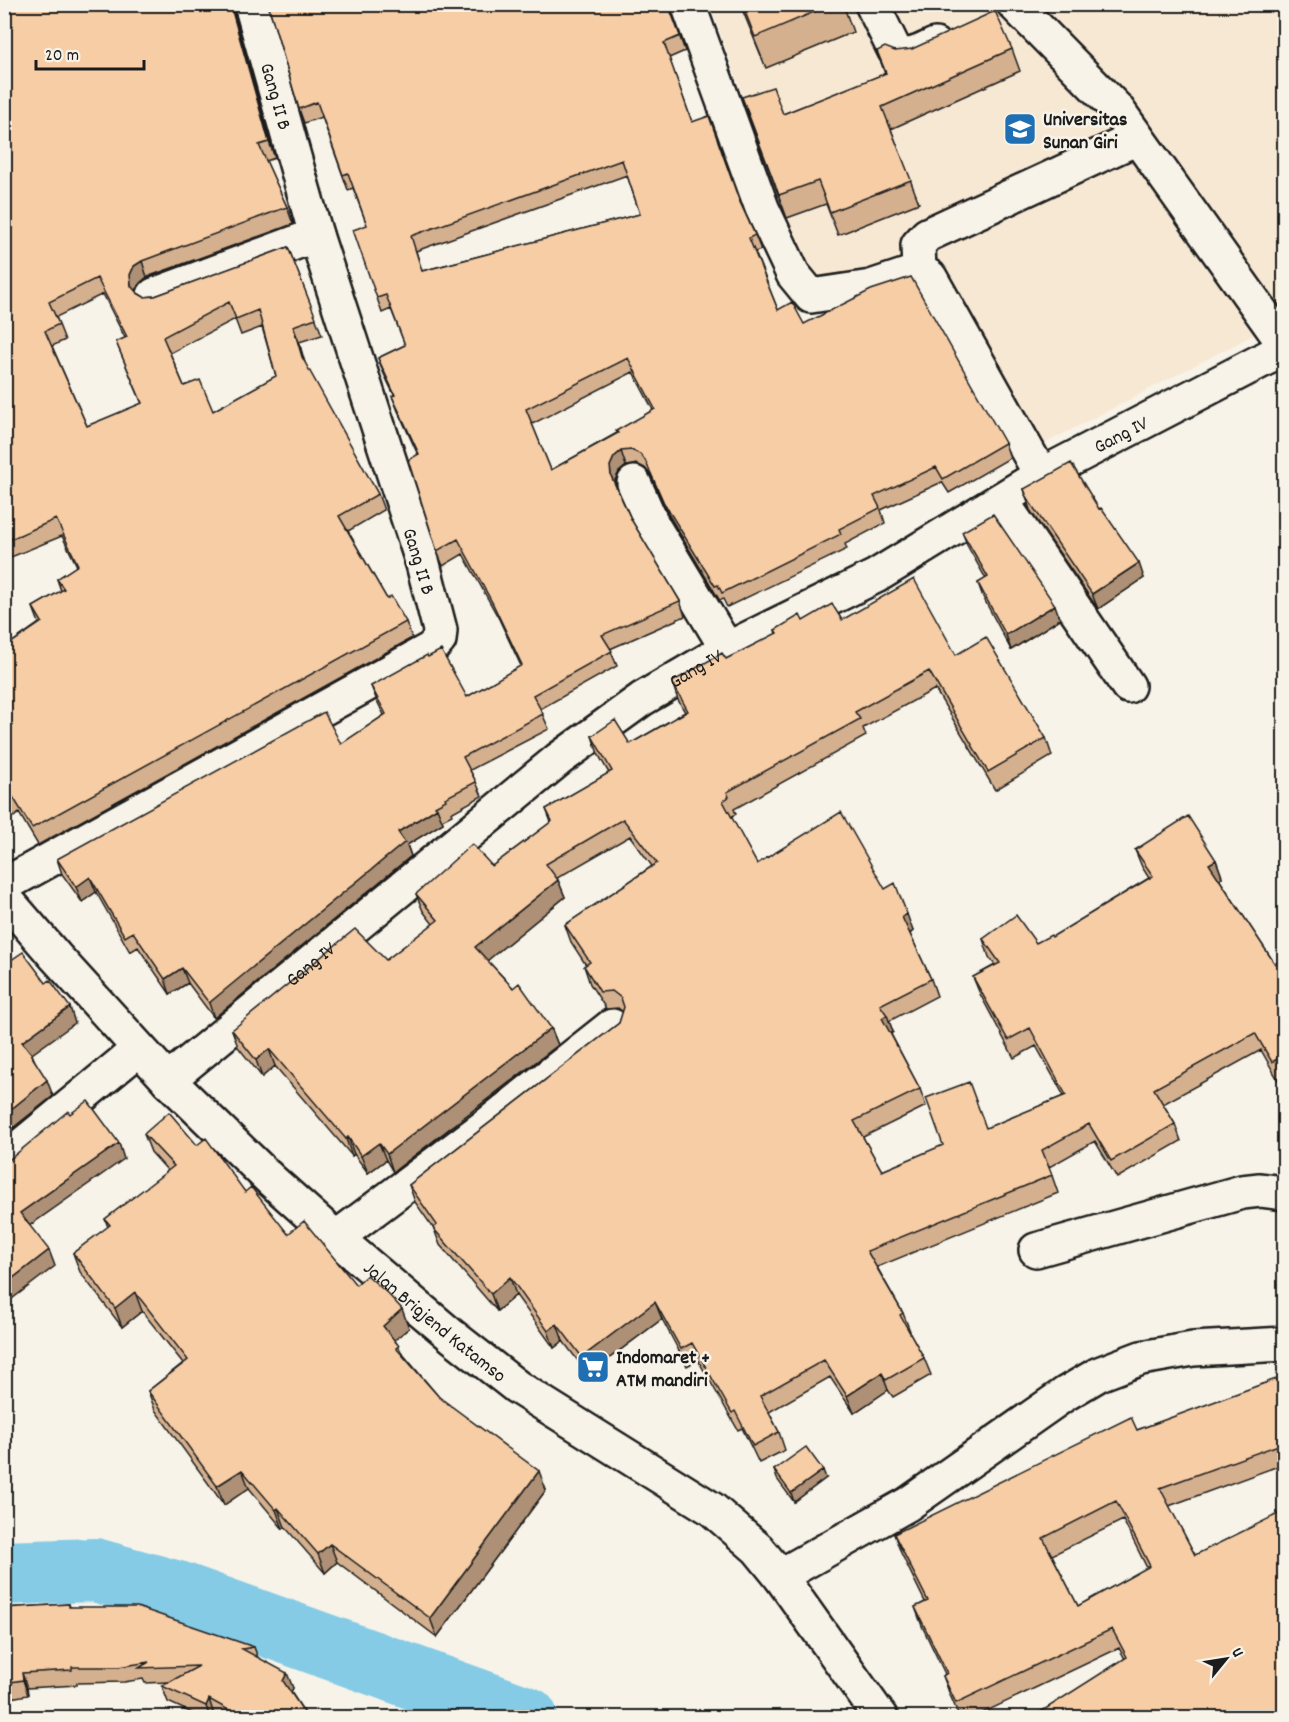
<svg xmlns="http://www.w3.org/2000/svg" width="1289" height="1722" viewBox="0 0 1289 1722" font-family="Dekko,sans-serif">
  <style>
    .built { fill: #f7e8d4 }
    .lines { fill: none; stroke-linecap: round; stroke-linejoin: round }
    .river { stroke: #85cbe6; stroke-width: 64 }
    .minor-casing { stroke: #1c1c1c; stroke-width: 38 }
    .minor { stroke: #f7f3e8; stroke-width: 33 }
    .wall { fill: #d4b08f; stroke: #1c1c1c; stroke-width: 1.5; fill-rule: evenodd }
    .shaded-wall { fill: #ad9074; stroke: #1c1c1c; stroke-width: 1.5 }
    .building { fill: #f7cda6; stroke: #1c1c1c; stroke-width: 1.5; fill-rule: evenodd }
    .labels { text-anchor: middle; stroke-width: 5; stroke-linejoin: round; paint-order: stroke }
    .street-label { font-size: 20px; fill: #1c1c1c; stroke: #f7f3e8 }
    .poi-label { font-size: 20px; font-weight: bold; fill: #1c1c1c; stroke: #f7f3e8; text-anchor: start }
  </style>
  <rect width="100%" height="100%" fill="#f7f3e8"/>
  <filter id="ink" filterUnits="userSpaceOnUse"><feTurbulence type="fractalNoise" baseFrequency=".0167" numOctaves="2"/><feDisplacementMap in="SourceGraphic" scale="12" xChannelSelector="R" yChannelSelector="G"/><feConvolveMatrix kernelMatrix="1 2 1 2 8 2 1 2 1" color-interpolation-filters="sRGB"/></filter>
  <g filter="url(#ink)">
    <path class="built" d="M710,5H1284V319L1038,447L814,290Z"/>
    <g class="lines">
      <path class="river" d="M4,1573L95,1570L178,1593L526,1718"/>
      <g class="minor-casing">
        <g id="minor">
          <path d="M688,4L762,208L793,274L811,296L871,287L919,271L930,277L1041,475"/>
          <path d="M872,4L895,51C909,60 921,51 935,45"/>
          <path d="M1014,4L1117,109L1284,344"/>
          <path d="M919,271L918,245L927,235L1137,138"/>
          <path d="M154,295L316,235"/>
          <path d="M634,483L653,526L727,649"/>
          <path d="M1001,500L1128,686"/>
          <path d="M4,885L431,649L439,640L440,630L423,564L316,235L251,4"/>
          <path id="s1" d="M4,897L56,957L168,1080L271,1180L336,1238L452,1336L517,1387L712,1509L758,1549L780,1576L881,1718"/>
          <path id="s2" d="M168,1080L559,759L642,699L727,649L876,576L1041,475L1284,349"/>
          <path d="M4,1160L139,1049"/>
          <path d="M336,1238L487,1125L612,1026"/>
          <path d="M1036,1250L1242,1192L1260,1190L1284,1193"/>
          <path d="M780,1576L908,1504L1065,1394L1099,1374L1141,1358L1193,1349L1284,1344"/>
        </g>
      </g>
      <use href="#minor" class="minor"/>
    </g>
    <path class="wall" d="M4,4H233V9L275,158L266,161L287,207L293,224L147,277L140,283L136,292L144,297L155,296L288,247L322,335L299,342L304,362L378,494L384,510L348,531L387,599L406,622L412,638L38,845L19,813L14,817L4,801V648L39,623L33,607L61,591L57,579L77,566L62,536L4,560ZM103,294L125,338L116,342L142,404L87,426L52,346L65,340L56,317ZM235,319L241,335L262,327L276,376L213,411L184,386L170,353Z
      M268,4H670V10L685,51L669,58L692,122L739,200L755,235L761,250L755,252L778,310L804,324L1005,443L1010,458L949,493L942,482L881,510L885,523L845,544L847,549L727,607L723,599L720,601L670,517L651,475L645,468L637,464L626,466L619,472L615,480L616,487L632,521L680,601L685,616L610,649L617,666L540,709L549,729L470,770L476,782L482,796L451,813L452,815L442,820L443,823L407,845L411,856L214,1018L188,983L170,994L138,947L130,952L96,892L82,902L62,874L57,859L341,744L384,715L377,701L371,686L428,657L467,697L521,666L499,619L463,554L443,566L437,551L418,455L398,411L392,396L394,395L383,372L378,358L405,345L391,309L382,313L377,298L367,225L353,188L348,190L322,117L304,123L299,109ZM627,175L640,214L422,271L416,251ZM633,372L653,410L617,433L551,470L532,424Z
      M740,4H843L853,32L766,68Z
      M1012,49L1020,71L891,129L919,203L838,235L826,204L787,218L742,97L783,114L885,74L877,51Z
      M1024,489L1099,509L1144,578L1098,609L1030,510Z
      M962,532L1060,619L1011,650L983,597L978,583L986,579L968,547Z
      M842,620L956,655L1046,738L1052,756L995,790L935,689L863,728L866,736L734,809L736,814L731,817L757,864L885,889L913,931L910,934L931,979L937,996L889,1021L893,1032L891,1034L920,1089L926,1106L863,1137L882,1171L1064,1096L1036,1046L1014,1058L980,994L973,977L995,965L989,957L983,939L1036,943L1052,937L1149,878L1142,867L1135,850L1216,860L1222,877L1219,879L1275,964L1284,959V1076L1278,1080L1261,1050L1163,1104L1175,1124L1181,1141L1117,1178L1095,1141L1049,1167L1058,1193L877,1267L903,1313L910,1331H909L924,1358L931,1375L893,1397L888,1390L854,1413L830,1377L769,1412L779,1432L785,1450L759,1463L742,1428L738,1430L698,1360L687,1366L662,1319L588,1374L563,1341L554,1348L516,1295L497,1311L440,1245L434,1229L415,1202L409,1185L619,1023L623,1012L618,1008L606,1009L590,984L584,966L586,965L571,942L565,925L652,866L630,836L557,878L565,897L487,960L551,1028L558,1045L393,1172L386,1160L368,1173L354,1154L352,1156L275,1066L262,1077L238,1047L232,1030L386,960L433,924L423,911L416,894L492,866L551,822L546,809L609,773L598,754L592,736L630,744L685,712L678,700L672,682L726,659L776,634L775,630L803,621Z
      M144,1134L197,1145L288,1234L356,1285L409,1328L395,1340L402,1353L439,1397L546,1490L437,1637L337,1562L325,1573L285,1527L283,1529L249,1488L224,1505L155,1410L148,1391L183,1363L142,1311L122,1327L80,1272L73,1253L108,1227L105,1219L168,1171L151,1152Z
      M1284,1378V1464L1169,1506L1195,1555L1284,1718L1125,1659L1119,1648L972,1718H960L950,1695L943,1676L945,1674L922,1626L915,1607L925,1602L901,1553L894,1534L1137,1430ZM1123,1520L1147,1568L1078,1606L1052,1555Z
      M4,1447L11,1464L4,1468Z
      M774,1470L826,1478L794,1502L777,1479Z
      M69,1604L70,1607L254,1647L258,1658L293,1688L291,1692L308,1718H220L214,1715L213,1718H203L168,1702L162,1686L169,1682L145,1683L143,1679L124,1682L77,1683V1685L27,1688L28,1695L4,1699V1608Z"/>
    <path class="shaded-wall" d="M230,4H233V9L275,158L269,142Z
      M142,261L147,277L140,283L136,291L137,302L131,286L130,275L134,266Z
      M293,326L299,342L308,373L302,357Z
      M621,451L626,466L619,472L615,480L617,491L611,476L610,466L614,457Z
      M1139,563L1144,578L1098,609L1092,594Z
      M1055,605L1060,619L1011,650L1006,635Z
      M437,808L443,823L407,845L411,856L214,1018L209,1003L398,832Z
      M1216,860L1222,877L1216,882L1209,864Z
      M90,877L96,892L82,902L76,887Z
      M558,880L565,897L482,965L475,947Z
      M907,914L913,931L908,935L902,917Z
      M182,968L188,983L170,994L165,979Z
      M70,1007L75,1023L32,1054L38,1069L22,1042Z
      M887,1015L893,1032L888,1035L882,1018Z
      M551,1028L558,1045L393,1172L387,1154Z
      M269,1049L275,1066L262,1077L256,1060Z
      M47,1080L53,1096L4,1135V1115Z
      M348,1137L354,1154L352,1156L346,1139Z
      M119,1143L124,1159L26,1228L20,1213Z
      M379,1143L386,1160L368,1173L361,1156Z
      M49,1250L55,1266L4,1305V1285Z
      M510,1277L516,1295L497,1311L491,1294Z
      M135,1292L142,1311L122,1327L115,1308Z
      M655,1302L662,1319L588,1374L582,1357Z
      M402,1309L409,1328L390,1344L383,1326Z
      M557,1324L563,1341L554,1348L548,1331Z
      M882,1373L888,1390L854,1413L847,1396Z
      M242,1470L249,1488L224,1505L217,1486Z
      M823,1470L826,1478L794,1502L791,1493Z
      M539,1471L546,1490L437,1637L430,1618Z
      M278,1508L285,1527L283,1529L276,1510Z
      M330,1544L337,1562L325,1573L318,1554Z
      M22,1673L27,1688L28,1695L23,1680Z
      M287,1673L293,1688L289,1696L283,1681Z
      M209,1699L214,1715L213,1718H210L206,1706Z"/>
    <path class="building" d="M4,4H230L269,142L259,145L287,207L142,261L134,266L130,275L131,286L137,293L144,297L155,296L288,247L316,318L293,326L302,357L378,494L339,516L387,599L391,596L406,622L32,828L13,797L8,800L4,795V648L42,622L33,607L64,589L57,579L78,565L56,519L4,542ZM97,278L127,337L116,342L142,403L87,426L45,331L59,324L49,302ZM229,302L236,319L258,310L276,376L213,411L200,380L184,386L163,337Z
      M268,4H668L680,36L664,43L692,122L709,116L739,200L755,235L749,238L778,310L792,302L804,324L871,290L911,277L1005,443L943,479L936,467L874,496L880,508L839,529L841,534L722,593L718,585L715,586L664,503L645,460L640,454L631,450L621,451L614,457L610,466L611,476L632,521L680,601L602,635L612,651L533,695L543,714L463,757L476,782L445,798L446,800L435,806L437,808L398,832L405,842L209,1003L182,968L165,979L133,932L125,937L90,877L76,887L57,859L324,712L341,744L386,714L371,686L427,655L428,657L441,650L467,697L522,665L493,604L458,539L437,551L408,460L419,454L392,396L395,395L378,358L405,345L386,295L377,298L353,230L367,225L348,173L343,175L317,102L299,109ZM622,160L640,214L422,271L411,236ZM628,358L655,409L616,431L618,433L551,470L526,409Z
      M742,4H833L755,37Z
      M995,11L1012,49L882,107L911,180L830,212L818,181L779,195L742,97L773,87L783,114L886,73L877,51L885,47L895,51L912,49Z
      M1284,215V228L1281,216Z
      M1071,463L1099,509L1101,508L1139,563L1092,594L1025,495L1026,494L1024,489Z
      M993,514L1055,605L1006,635L978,583L988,577L962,532Z
      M914,579L956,655L986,637L1046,738L988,772L929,671L855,712L860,719L727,792L729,797L723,801L757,864L841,812L885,889L895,883L907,914L902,917L931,979L880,1005L887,1015L882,1018L920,1089L854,1121L882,1171L943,1145L926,1098L969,1082L986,1128L1066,1095L1030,1028L1008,1040L973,977L1000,963L983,939L1016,915L1036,943L1051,935L1052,937L1153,876L1135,850L1188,816L1216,860L1209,864L1275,964L1284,959V1055L1272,1062L1255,1033L1154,1089L1175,1124L1111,1161L1089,1124L1042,1150L1052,1175L867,1251L903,1313L900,1315L924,1358L886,1380L882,1373L847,1396L824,1360L760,1396L779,1432L753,1446L735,1411L732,1413L692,1343L681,1349L655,1302L582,1357L557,1324L548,1331L510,1277L491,1294L433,1228L437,1225L409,1185L619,1023L624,1007L621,998L612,991L600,992L584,966L590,962L565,925L657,863L623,819L546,864L558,880L475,947L513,988L519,983L551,1028L387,1154L379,1143L361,1156L348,1137L346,1139L269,1049L256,1060L232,1030L355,929L386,960L438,920L416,894L472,844L492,866L552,821L546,809L612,771L592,736L615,720L630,744L688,711L672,682L722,653L726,659L777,633L775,630L800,615L803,621L832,604L842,620Z
      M23,952L46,983L50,980L70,1007L22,1042L32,1054L31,1055L47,1080L4,1115V965Z
      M88,1101L119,1143L20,1213L49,1250L4,1285V1161L10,1159L68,1111L70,1114Z
      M169,1112L197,1145L206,1138L245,1192L251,1187L288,1234L304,1221L356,1285L367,1275L388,1294L402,1309L383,1326L399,1346L396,1348L439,1397L539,1471L430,1618L330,1544L318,1554L278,1508L276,1510L242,1470L217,1486L148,1391L188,1360L135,1292L115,1308L73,1253L110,1225L105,1219L174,1166L144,1134Z
      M1284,1376V1443L1160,1488L1195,1555L1284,1511V1718H1031L1127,1657L1112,1629L956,1703L943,1676L947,1673L915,1607L928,1601L894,1534L1131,1417L1137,1430ZM1116,1501L1150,1566L1078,1606L1043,1538Z
      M806,1447L823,1470L791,1493L774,1470Z
      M69,1604V1607H137L254,1647L242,1649L287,1673L283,1681L308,1718H243L209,1699L206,1706L162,1686L199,1666L139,1668L149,1662L118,1667H72V1670L22,1673L23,1680L4,1683V1608Z"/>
  </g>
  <defs>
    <g id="university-square" transform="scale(1.725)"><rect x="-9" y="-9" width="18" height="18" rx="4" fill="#1f6fb2" stroke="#f7f3e8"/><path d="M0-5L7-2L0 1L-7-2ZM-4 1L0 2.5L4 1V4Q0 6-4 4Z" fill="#fff"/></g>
    <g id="supermarket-square" transform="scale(1.725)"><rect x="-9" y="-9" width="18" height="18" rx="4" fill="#1f6fb2" stroke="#f7f3e8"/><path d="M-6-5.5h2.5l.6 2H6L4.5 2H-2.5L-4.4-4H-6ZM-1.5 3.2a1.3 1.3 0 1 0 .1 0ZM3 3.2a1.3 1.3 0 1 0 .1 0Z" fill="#fff"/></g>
  </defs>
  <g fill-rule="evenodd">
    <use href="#university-square" x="1020" y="129"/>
    <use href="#supermarket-square" x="593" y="1367"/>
  </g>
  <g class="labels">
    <g class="street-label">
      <text transform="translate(277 96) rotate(74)" y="7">Gang II B</text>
      <text dy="7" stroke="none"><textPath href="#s2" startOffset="1156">Gang IV</textPath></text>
      <text transform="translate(420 561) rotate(73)" y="7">Gang II B</text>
      <text dy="7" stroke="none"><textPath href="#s2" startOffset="670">Gang IV</textPath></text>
      <text dy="7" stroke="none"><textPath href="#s2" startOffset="184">Gang IV</textPath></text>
      <text dy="7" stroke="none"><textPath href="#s1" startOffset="606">Jalan Brigjend Katamso</textPath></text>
    </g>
    <g class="poi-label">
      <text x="1043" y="125">Universitas<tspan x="1043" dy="23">Sunan Giri</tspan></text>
      <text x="616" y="1363">Indomaret +<tspan x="616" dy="23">ATM mandiri</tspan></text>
    </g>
  </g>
  <rect width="1289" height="1722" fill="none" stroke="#f7f3e8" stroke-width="24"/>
  <rect x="12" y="12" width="1265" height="1698" fill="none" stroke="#1c1c1c" stroke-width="2" filter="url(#ink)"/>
  <g transform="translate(1226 1659) rotate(60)" stroke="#f7f3e8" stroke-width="4.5" paint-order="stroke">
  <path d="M0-4.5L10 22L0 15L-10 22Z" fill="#1c1c1c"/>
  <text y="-9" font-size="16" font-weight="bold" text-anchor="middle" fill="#1c1c1c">U</text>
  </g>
  <path d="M36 60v9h108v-9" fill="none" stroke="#1c1c1c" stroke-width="3"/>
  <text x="45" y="60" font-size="18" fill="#1c1c1c" stroke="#f7f3e8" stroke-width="4.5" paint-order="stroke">20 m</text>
</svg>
